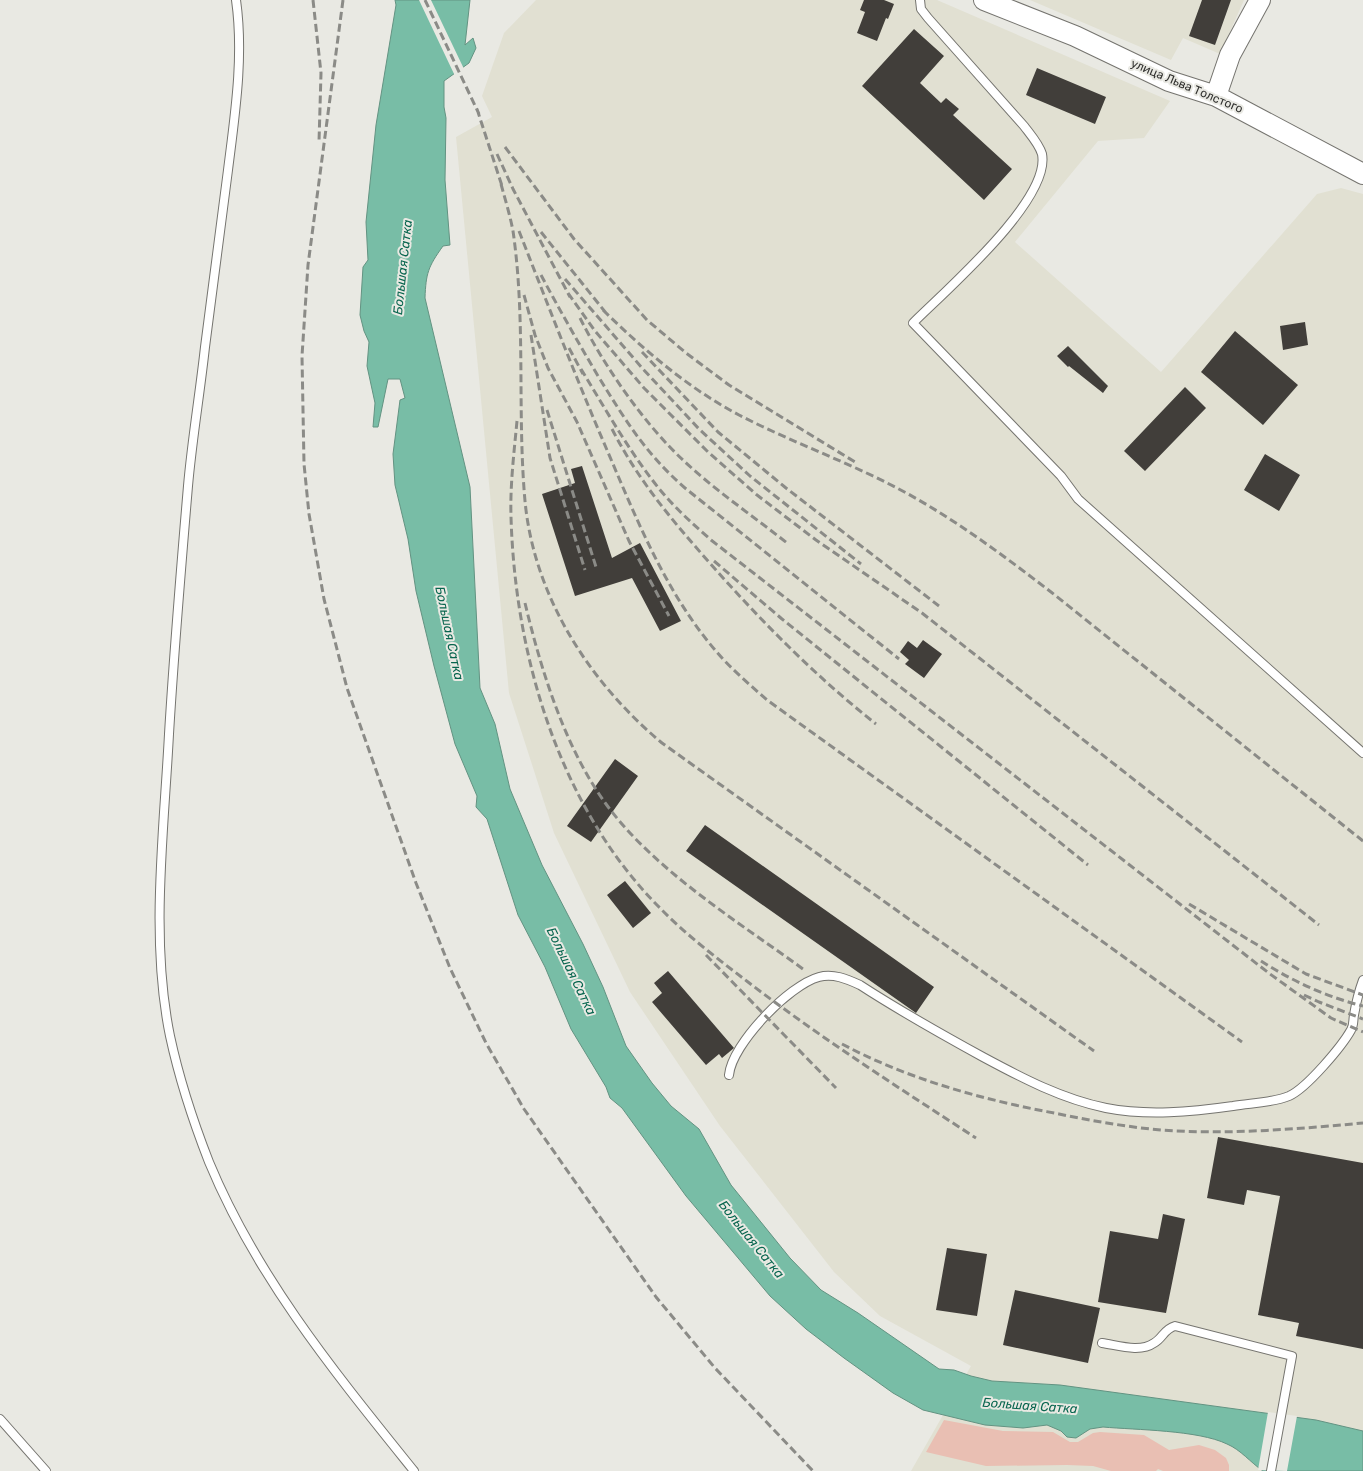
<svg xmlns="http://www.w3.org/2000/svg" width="1363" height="1471" viewBox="0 0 1363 1471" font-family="Rubik,sans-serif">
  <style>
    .built { fill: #e1e0d2 }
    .green { fill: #e9bfb3 }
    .water { fill: #78bda6; stroke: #639382 }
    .pier { fill: #e9e9e3 }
    .building { fill: #413e3a }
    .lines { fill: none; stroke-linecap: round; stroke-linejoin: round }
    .service-casing { stroke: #75746f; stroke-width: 10 }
    .tertiary-casing { stroke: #75746f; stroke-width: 22 }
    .service { stroke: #fff; stroke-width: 8 }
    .tertiary { stroke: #fff; stroke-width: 20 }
    .rail { stroke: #8b8b87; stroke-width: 3; stroke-dasharray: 8 4; stroke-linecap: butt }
    .labels { text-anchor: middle; stroke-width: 4; stroke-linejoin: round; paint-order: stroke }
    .street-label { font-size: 12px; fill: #31312f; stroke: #e9e9e3 }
    .water-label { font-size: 13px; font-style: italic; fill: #07654e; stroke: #e9e9e3 }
  </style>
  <rect width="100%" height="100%" fill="#e9e9e3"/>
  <path class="built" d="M536,0H937L1170,101L1144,138L1098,141L1015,242L1161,372L1317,194L1341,188L1363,194V1471H911L971,1366L880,1316L834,1272L720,1126L630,992L554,833L509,693L456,137L492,117L482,96L504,33Z
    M1030,0H1244L1220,54L1183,38L1171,60Z"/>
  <path class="green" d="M944,1420L1003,1431L1053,1432L1070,1442H1078L1093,1433L1100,1432L1144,1435L1169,1450L1199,1445L1215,1450L1226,1458L1229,1465V1471H1163L1158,1469L1156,1471H1111L1093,1466L1067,1465L986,1466L926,1452Z"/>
  <path class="water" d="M395,0H470L465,45L473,38L476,48L469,63L444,81V107L446,118L445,180L450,245L443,246C428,267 426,273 425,298L470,487L480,688L495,724L510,789L542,865L583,944L603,987L626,1046L652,1083L671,1106L699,1129L731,1185L790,1258L821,1290L858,1313L939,1369L954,1370L971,1376L992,1381L1060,1385L1316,1420L1363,1431V1471H1263C1250,1462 1241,1450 1227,1444C1198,1430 1136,1430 1103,1427L1090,1429L1076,1438L1067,1437L1061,1431L1047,1425L1023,1428L985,1425L923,1410L893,1393L844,1358L806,1329L770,1296L686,1196L622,1108L610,1098L606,1087L571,1029L545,967L518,915L487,819L476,807L477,796L455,744L434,666L416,591L408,539L395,485L393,454L400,400L405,398L400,379H388L378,427H373L375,403L367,366L369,342L364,331L360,315L363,267L368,260L366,222L376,125L396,5Z"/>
  <path class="pier" d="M419,0H431L464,69L455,76Z
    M1268,1412L1297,1416L1287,1471L1258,1470Z"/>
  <path class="building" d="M864,0H884L894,4L888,19L886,18L877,41L857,33L865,12L860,10Z
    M1202,0H1231L1215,45L1189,36Z
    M914,29L944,56L920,83L941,103L946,98L959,109L953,115L1012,169L984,200L862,86Z
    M1037,68L1106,97L1095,124L1026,95Z
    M1305,322L1308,345L1283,350L1280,326Z
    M1235,331L1298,385L1263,425L1201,372Z
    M1068,346L1108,386L1103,393L1069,366L1068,367L1057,356Z
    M1185,387L1206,408L1145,471L1124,451Z
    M1265,454L1300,475L1279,511L1244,490Z
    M582,466L612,558L640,543L681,621L660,631L632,578L575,596L542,494L575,483L571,469Z
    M923,640L942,654L924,678L905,664L909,660L900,652L908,641L917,648Z
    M615,759L638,776L591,842L567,826Z
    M705,825L934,987L916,1013L686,851Z
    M625,881L651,913L633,928L607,895Z
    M668,971L734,1048L722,1058L719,1054L706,1065L652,1002L662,993L654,983Z
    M1218,1137L1363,1163V1349L1296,1336L1299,1323L1258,1315L1280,1196L1247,1190L1244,1205L1207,1198Z
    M1163,1214L1185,1219L1166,1313L1098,1302L1110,1231L1158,1239Z
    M947,1248L987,1254L977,1316L936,1310Z
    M1015,1290L1100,1308L1088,1363L1003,1345Z"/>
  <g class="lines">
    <g class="service-casing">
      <path id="service" d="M236,0C244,56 235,114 228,170C220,229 213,288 205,347C200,393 192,440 188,486C181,568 174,651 169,734C164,831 150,939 170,1036C179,1078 193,1121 209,1162C257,1278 336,1374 414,1471
        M920,0L921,9L928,18L1024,126C1030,134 1039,144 1042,154C1051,200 945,291 913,323L1061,476L1078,499L1363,753
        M729,1075C732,1044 789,985 819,977C833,973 847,979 860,985C900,1011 941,1034 983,1057C1022,1078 1062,1099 1106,1108C1147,1116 1191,1112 1233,1106C1251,1103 1272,1103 1289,1096C1307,1088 1342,1046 1351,1030C1354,1025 1353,1020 1354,1015C1356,1003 1359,991 1363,980
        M1102,1343C1117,1345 1140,1353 1154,1343C1163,1338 1164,1329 1175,1326L1292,1356L1271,1471
        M0,1419L46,1471"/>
    </g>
    <g class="tertiary-casing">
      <path id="tertiary" d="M984,0L1075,36L1169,81L1216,96L1363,174
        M1216,96L1230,55L1260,0"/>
    </g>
    <use href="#service" class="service"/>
    <use href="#tertiary" class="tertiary"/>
    <path class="rail" d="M313,0L321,73L319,142
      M343,0L308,265L302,356L304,464L309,514L324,599L347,688L416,883L450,968L486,1043L524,1109L656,1297L715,1368L813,1471
      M425,0L479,114
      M477,109L503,189
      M505,147L574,239L647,320L686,353L729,385L855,462
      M497,154L513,189L570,297
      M501,184C505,199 510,215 513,231C526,320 517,412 525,501C534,597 590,683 662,743L1094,1051
      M519,231C548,305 576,378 607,450C637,520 665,591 715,650C730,668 749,684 767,700L1242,1042
      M541,232L606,313
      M541,275C559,309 578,342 598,376C626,421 645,453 685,488L899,659
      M565,279L643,369L699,429L750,476L861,564
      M568,293L595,331L644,388L708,452L757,495L816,540L922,613L1319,925
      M524,295L535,335L548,368L577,422L629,541L669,616
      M603,310C644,350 688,388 739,415C797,445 860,466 917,499C964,526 1008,559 1051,592L1363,841
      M580,318C604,366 645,425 684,461C716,491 753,516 787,543
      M531,335L550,458L585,570
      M569,348L583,374
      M642,352L718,432L786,488L939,606
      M581,369C606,410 630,453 661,491C676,509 693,524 711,540L1270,974L1331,1018L1363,1032
      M547,410L596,567
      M517,421C514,453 510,485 511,517C515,656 559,807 660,908C686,935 718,959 748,982C821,1038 899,1088 976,1138
      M612,429C638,480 671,519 708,561C760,620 814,675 876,724
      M714,561L782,619L1088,865
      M525,603C541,670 565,748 606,804C654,870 737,921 803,969
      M1189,904L1306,974L1363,995
      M706,955L836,1088
      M1261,961C1292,981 1327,997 1363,1006
      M1304,995L1319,1002L1363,1019
      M842,1044C910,1080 984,1100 1059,1114C1093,1121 1127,1127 1161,1130C1226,1135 1298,1129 1363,1123"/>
  </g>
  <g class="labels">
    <g class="street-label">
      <text transform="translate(1187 86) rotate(23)" y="4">улица Льва Толстого</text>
    </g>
    <g class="water-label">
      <text transform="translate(402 267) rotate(-84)" y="5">Большая Сатка</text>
      <text transform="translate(450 633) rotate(78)" y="5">Большая Сатка</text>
      <text transform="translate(572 971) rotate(64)" y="5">Большая Сатка</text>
      <text transform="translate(752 1239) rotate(51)" y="5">Большая Сатка</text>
      <text transform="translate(1030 1405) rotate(4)" y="5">Большая Сатка</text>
    </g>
  </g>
</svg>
